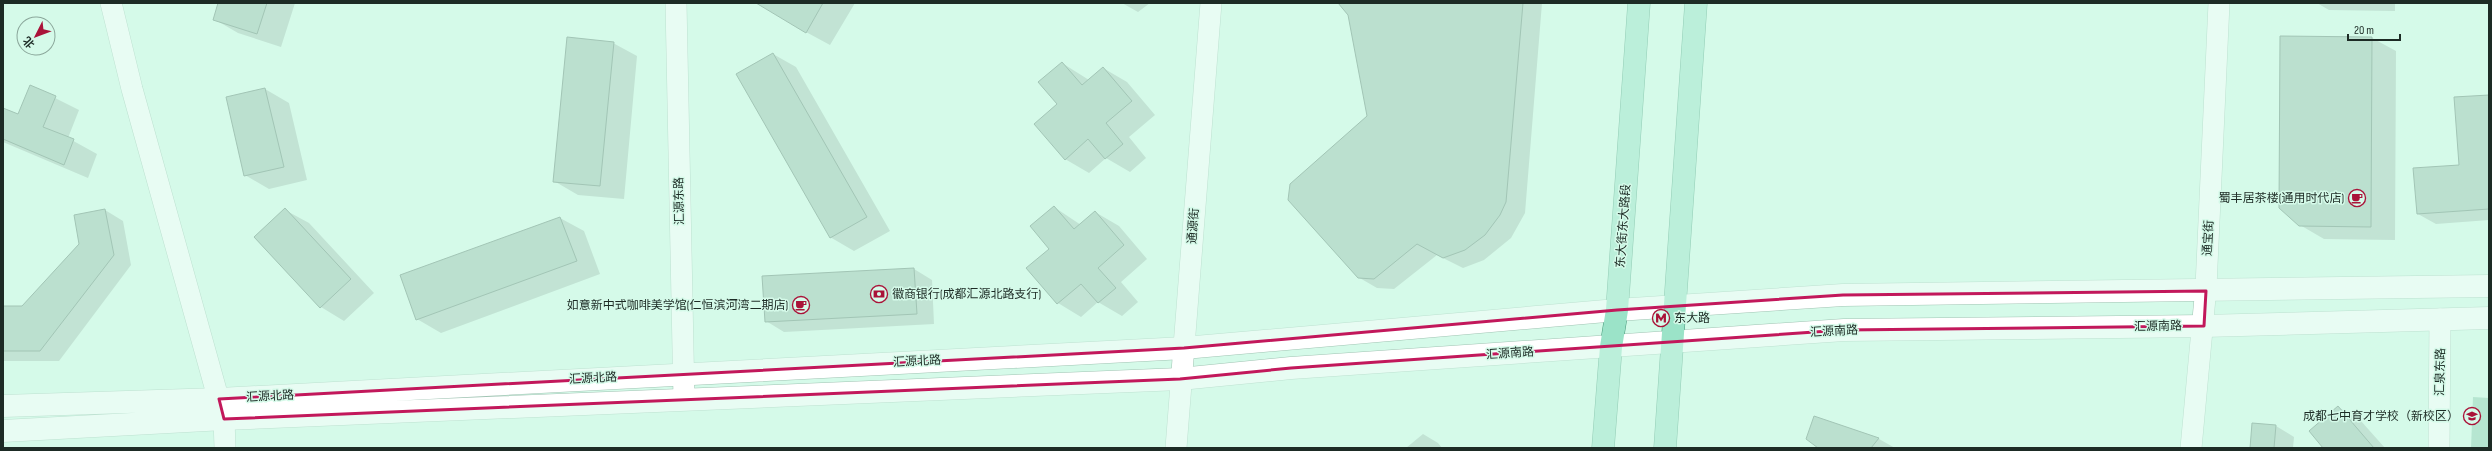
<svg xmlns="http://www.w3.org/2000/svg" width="2492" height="451" viewBox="0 0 2492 451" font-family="'Sofia Sans Condensed','Noto Sans SC',sans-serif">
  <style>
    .green { fill: #91cfb4 }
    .shadow { fill: #0003 }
    .building { fill: #9cc0af; stroke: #648677 }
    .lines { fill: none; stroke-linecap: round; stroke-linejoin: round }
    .minor-casing { stroke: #a0c4b3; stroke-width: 22 }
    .tertiary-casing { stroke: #a0c4b3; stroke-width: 23 }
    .primary-casing { stroke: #439677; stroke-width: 23 }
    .minor { stroke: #fff; stroke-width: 21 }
    .tertiary { stroke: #fff; stroke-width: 22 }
    .primary { stroke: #9be3c8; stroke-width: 22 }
    .marked { fill: none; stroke: #c2185b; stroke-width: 3; stroke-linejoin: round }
    .labels { text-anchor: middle; stroke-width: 3; stroke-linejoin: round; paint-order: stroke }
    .poi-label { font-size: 12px; fill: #1d2b25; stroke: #d5fae9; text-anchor: end }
    .street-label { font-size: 12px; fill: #1d2b25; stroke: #d5fae9 }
  </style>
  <rect width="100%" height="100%" fill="#d5fae9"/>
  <path class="green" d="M2473,397L2489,398V448H2471Z"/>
  <path class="shadow" d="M219,3H295L281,47L238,33L214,19Z
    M776,3H855L830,45L806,32Z
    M1122,3H1150L1138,12Z
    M1340,3H1542L1525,213L1511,238L1484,260L1463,268L1437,255L1394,289L1377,288L1358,277L1368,117L1349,15Z
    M2317,3H2395V11L2329,10Z
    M2372,38L2396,51L2395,240L2324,239L2300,225Z
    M613,43L637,56L624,199L578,195L554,181Z
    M773,54L796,67L890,231L854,251L830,237Z
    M1062,63L1089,80L1103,68L1127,82L1155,115L1129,137L1146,158L1130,172L1106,158L1089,173L1065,159L1058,104Z
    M31,86L79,110L68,138L97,154L88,178L3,142V109L18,116Z
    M265,89L289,103L307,180L269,189L245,175Z
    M2489,96V220L2436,224L2418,214L2460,165Z
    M1054,207L1081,225L1095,212L1119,226L1147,259L1121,282L1138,302L1122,316L1098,302L1081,317L1058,303L1051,249Z
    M105,210L123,221L131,265L59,361H3V307H22L80,245Z
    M285,210L309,223L374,293L344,321L321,307L255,238Z
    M560,218L584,231L600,274L441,333L417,319Z
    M914,269L932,280L934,324L784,332L766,321Z
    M2338,407L2361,421L2385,448H2325Z
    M1814,418L1879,439L1895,448H1820Z
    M2276,426L2294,437L2293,448H2251Z
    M1423,434L1438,443L1442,448H1406Z"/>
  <path class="building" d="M218,3H267L257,34L213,20Z
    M756,3H823L806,33Z
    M1338,3H1523L1506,202L1500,215L1485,235L1465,250L1443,258L1417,244L1374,279L1358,278L1288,200L1290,184L1367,116L1348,15Z
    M2280,36L2372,37L2371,227L2299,226L2279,208Z
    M567,37L614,42L600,186L553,182Z
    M773,53L867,217L830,238L736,74Z
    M1062,62L1082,85L1103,67L1132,101L1106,123L1123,144L1105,159L1088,139L1065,160L1034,124L1057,104L1038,82Z
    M30,85L56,96L43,127L74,139L64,165L3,139V108L18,114Z
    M265,88L284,167L244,176L226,97Z
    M2489,95V209L2417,214L2413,168L2459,165L2454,97Z
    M1054,206L1074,229L1095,211L1124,245L1098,268L1116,288L1098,303L1081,284L1057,304L1026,268L1049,249L1030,226Z
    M285,208L351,279L320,308L254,237Z
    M105,209L114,255L40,351H3V306H22L79,244L74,215Z
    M560,217L577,261L416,320L400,275Z
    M914,268L917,314L765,322L762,276Z
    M2338,406L2374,448H2323L2309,431Z
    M1814,416L1879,438L1871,448H1818L1806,439Z
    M2252,423L2276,425L2274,448H2250Z"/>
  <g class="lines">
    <g class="minor-casing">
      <path id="minor" d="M111,3L132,89L224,419L225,448
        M676,3L684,399
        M1176,448L1211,3
        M2191,448L2206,287L2219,3
        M2439,448L2440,319"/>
    </g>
    <g class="tertiary-casing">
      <path id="tertiary" d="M3,406L219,399L1184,348L1617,310L1843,295L2489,286
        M3,431L224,419L1180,379L1291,368L1844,330L2204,326L2489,318"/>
    </g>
    <g class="primary-casing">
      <path id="primary" d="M1603,448L1611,347L1617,310L1639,3
        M1665,448L1696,3"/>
    </g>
    <use href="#minor" class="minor"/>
    <use href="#tertiary" class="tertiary"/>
    <use href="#primary" class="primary"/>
  </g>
  <path d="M0 0H2492V451H0ZM2206,291L2204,326L1844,330L1291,368L1180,379L224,419L219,399L1184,348L1617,310L1843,295Z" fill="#d5fae9" fill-opacity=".55" fill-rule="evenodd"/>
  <path class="marked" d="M2206,291L2204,326L1844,330L1291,368L1180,379L224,419L219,399L1184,348L1617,310L1843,295Z"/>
  <defs>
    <g id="cafe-ring" transform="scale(0.9)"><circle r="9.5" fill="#d5fae9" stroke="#aa1339" stroke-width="1.5"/><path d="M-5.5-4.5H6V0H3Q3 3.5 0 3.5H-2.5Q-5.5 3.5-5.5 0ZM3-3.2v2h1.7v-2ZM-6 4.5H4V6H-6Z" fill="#aa1339"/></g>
    <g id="bank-ring" transform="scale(0.9)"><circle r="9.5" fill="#d5fae9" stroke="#aa1339" stroke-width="1.5"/><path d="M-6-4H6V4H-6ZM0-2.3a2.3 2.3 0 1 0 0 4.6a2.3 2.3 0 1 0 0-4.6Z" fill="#aa1339"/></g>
    <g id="metro-ring" transform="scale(0.9)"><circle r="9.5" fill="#d5fae9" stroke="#aa1339" stroke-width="1.5"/><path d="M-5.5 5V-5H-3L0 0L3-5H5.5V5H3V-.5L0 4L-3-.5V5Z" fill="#aa1339"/></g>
    <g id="school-ring" transform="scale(0.9)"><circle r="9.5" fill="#d5fae9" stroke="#aa1339" stroke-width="1.5"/><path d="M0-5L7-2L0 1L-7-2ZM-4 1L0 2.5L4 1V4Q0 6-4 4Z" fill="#aa1339"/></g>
  </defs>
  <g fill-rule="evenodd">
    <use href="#cafe-ring" x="2357" y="198"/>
    <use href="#bank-ring" x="879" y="294"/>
    <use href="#cafe-ring" x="801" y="305"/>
    <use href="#metro-ring" x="1661" y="318"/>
    <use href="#school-ring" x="2472" y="416"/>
  </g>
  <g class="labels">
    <g class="poi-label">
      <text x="2344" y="202">蜀丰居茶楼(通用时代店)</text>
      <text x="892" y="298" text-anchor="start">徽商银行(成都汇源北路支行)</text>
      <text x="788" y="309">如意新中式咖啡美学馆(仁恒滨河湾二期店)</text>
      <text x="1674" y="322" text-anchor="start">东大路</text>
      <text x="2459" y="420">成都七中育才学校（新校区）</text>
    </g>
    <g class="street-label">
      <text transform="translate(679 201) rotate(-91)" y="4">汇源东路</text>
      <text transform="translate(1193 226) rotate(-86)" y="4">通源街</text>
      <text transform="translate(1623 226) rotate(-86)" y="4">东大街东大路段</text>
      <text transform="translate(2208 238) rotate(-87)" y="4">通宝街</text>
      <text transform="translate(2158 326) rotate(-1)" y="4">汇源南路</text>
      <text transform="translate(1834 331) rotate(-3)" y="4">汇源南路</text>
      <text transform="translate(1510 353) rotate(-4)" y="4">汇源南路</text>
      <text transform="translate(917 361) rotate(-3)" y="4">汇源北路</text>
      <text transform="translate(2440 372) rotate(-89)" y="4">汇泉东路</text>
      <text transform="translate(593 378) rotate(-3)" y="4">汇源北路</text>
      <text transform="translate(270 396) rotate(-3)" y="4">汇源北路</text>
    </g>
  </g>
  <rect width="2492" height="451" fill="none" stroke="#1d2b25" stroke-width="8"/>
  <g transform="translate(36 36) rotate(228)"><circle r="19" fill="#d5fae9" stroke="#8ba79b"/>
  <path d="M0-3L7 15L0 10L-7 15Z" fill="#aa1339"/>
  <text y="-6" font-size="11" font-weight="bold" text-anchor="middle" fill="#1d2b25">北</text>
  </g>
  <path d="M2348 34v6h52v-6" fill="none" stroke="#1d2b25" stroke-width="2"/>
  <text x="2354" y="34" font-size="12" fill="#1d2b25" stroke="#d5fae9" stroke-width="3" paint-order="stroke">20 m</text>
</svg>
